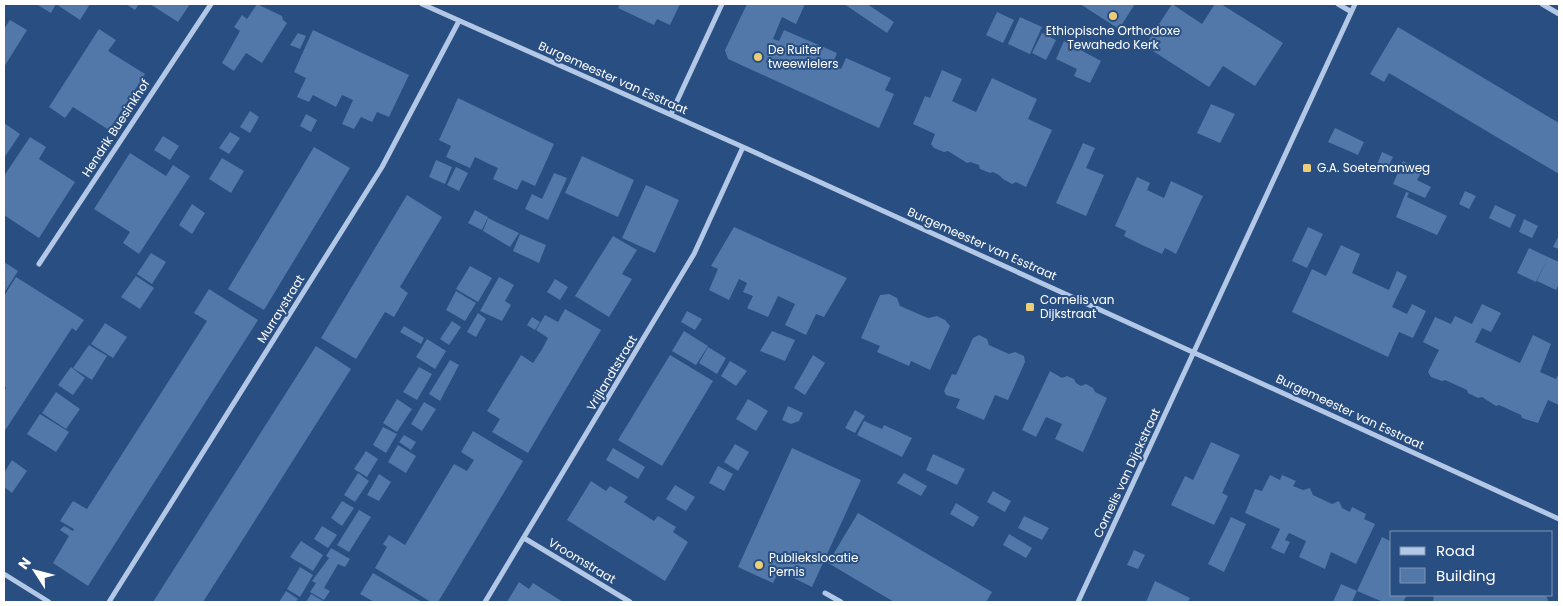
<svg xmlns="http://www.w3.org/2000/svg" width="1563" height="606" viewBox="0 0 1563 606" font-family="Poppins,sans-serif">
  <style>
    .building { fill: #5277a9 }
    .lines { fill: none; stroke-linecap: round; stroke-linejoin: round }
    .minor { stroke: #b2c8e6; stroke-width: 5 }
    .poi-dot { fill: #ecce79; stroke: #294e81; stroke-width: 2 }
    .labels { text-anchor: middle; stroke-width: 4; stroke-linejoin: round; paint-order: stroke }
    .poi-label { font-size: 12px; fill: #fff; stroke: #294e81; text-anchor: start }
    .street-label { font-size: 12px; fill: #fff; stroke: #294e81 }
  </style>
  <rect width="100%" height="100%" fill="#294e81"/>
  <path class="building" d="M36,4H90L80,20L56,4L51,13Z
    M126,4H139L135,10Z
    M150,4H190L178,22Z
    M257,4L282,16L283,20L287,23L262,63L246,53L234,71L222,63L240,31L234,27L242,15L247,19Z
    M620,4H680L670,25L657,19L654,25L618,8Z
    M747,4H805L796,24L782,17L773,39L779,41L784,30L837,53L832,65L841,69L846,58L891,78L885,90L894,94L879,128L728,59L725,50Z
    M844,4H867L894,22L887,33Z
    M1080,4H1135L1119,29Z
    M1172,4L1202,24L1215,4H1221L1283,43L1255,86L1223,66L1209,87L1145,46Z
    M997,12L1014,20L1003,43L986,35Z
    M1020,17L1042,27L1030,54L1008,44Z
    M10,20L27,30L4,67V29Z
    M1398,27L1559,123V174L1389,73L1384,82L1370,74Z
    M99,29L116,40L108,51L145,74L109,130L73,107L65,118L49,107Z
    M313,30L409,75L389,117L377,112L372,122L361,117L354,129L342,124L353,100L342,95L336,107L313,95L309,102L297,97L306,78L294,72Z
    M298,33L306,36L300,49L290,45Z
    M1042,33L1056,40L1046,60L1032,53Z
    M1064,41L1101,61L1090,83L1074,76L1077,69L1056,59Z
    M942,70L962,79L952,101L976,112L992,78L1037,99L1028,119L1052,130L1026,187L1016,182L1012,184L1003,179L999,175L993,172L990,173L980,169L979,165L970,162L967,163L948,151L944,152L934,148L931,144L935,134L913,124L925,96L930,98Z
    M458,98L554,144L535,186L522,180L517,190L493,179L498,168L487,163L475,157L470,168L446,157L451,146L439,140Z
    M1211,104L1235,114L1220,143L1197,133Z
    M250,111L259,117L250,133L240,127Z
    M306,114L317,120L311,132L300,126Z
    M4,123L20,134L4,158Z
    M1335,128L1364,142L1358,155L1328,142Z
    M230,132L240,138L229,154L219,148Z
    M163,136L179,146L170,160L154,150Z
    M30,137L46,147L39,159L75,182L39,238L4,215V176Z
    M1083,143L1095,148L1086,168L1104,175L1086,216L1056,203Z
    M314,147L350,168L264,310L228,289Z
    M1382,152L1393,157L1387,169L1377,165Z
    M130,153L166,176L173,165L190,176L139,254L123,243L130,232L94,209Z
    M582,156L634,180L618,217L565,193Z
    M222,158L244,171L231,193L209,179Z
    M436,160L452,167L445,184L429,177Z
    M1403,161L1422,171L1417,180L1431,187L1425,198L1393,184Z
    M456,167L468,173L459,191L447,185Z
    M554,173L567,178L548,220L525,209L532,194L542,199Z
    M1137,177L1150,183L1147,190L1164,198L1171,181L1203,196L1176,254L1165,248L1162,254L1142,245L1124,236L1126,231L1115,226Z
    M646,185L679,200L655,253L622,238Z
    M1465,191L1476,196L1469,209L1459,204Z
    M1406,192L1409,193L1407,197L1447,216L1437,235L1396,217Z
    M407,195L442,217L400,287L408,293L394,317L385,312L356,359L321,338Z
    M192,204L205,213L192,234L179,225Z
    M1495,205L1516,215L1510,228L1489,218Z
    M475,210L488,217L482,230L468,223Z
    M488,218L519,233L510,247L483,231Z
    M1524,219L1538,226L1532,238L1519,232Z
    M734,227L847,278L824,317L816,314L806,335L785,325L795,304L778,296L768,317L747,308L753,296L743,292L747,283L739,279L729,300L709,290L718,269L711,266Z
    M1308,227L1323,234L1307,268L1292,261Z
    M520,234L546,245L539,263L513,251Z
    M1559,235V249L1553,247Z
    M613,236L637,250L622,274L632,279L609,317L575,296Z
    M1341,245L1360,254L1352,273L1389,290L1397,271L1407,276L1392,307L1407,314L1412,304L1426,311L1413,338L1399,332L1388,357L1292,312L1312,269L1326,276Z
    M1529,248L1548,257L1536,282L1517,273Z
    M151,253L166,262L152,284L137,274Z
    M1548,257L1559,262V284L1556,290L1537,281Z
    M4,262L18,271L4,293Z
    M470,266L492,278L478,302L456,289Z
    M136,276L154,288L140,309L121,297Z
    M16,277L84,320L76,331L72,328L4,432V391L6,388L4,386V296Z
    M499,277L514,285L505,301L511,305L502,321L480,311Z
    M555,279L568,287L560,300L547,292Z
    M209,289L258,320L88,586L53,563L69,536L60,530L64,526L73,531L74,529L60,521L73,501L87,509L207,321L194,313Z
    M456,291L476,303L465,321L446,310Z
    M889,294L897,298L900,306L928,318L937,316L945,320L950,326L930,370L911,361L909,366L877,352L880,346L861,338L880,295Z
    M1482,304L1501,313L1491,332L1482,328L1475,342L1520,363L1533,335L1551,344L1540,372L1556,379L1559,373V405L1548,400L1538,423L1522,418L1521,415L1499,405L1496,406L1482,397L1478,398L1468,393L1467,390L1445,380L1442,381L1431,377L1428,372L1439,350L1423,342L1435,317L1451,324L1455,316L1472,324Z
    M565,309L601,330L528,453L492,432L500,419L487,411L521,355L533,363L541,351L548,338L536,330L545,315L558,322Z
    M687,311L702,319L695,330L681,322Z
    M478,313L486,319L476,337L467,332Z
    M532,317L540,322L535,330L527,325Z
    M452,321L461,327L449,345L440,339Z
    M105,323L127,337L113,358L91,344Z
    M404,326L424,338L421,344L400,332Z
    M684,331L708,346L696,365L672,351Z
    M772,331L795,340L785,361L760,351Z
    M979,335L987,339L989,345L1009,354L1015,352L1024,356L1025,362L1008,400L995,395L984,420L956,408L960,399L946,395L944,391L952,374L956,375L973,338Z
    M427,339L446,351L435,369L416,357Z
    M89,345L107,356L92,380L73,368Z
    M316,346L351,369L247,533L203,602H153Z
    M708,347L726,358L717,374L699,363Z
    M670,355L713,381L662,466L618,440Z
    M813,355L825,363L805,395L794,388Z
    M450,360L459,365L440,401L429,394Z
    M730,361L747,371L736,386L721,376Z
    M71,367L85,378L73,395L58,385Z
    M419,367L432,374L417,400L403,392Z
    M1050,371L1062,378L1067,376L1074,379L1076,383L1081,386L1086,384L1093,388L1095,392L1107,398L1083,452L1055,439L1062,424L1046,417L1036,437L1022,430Z
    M56,392L80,409L66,429L42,413Z
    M397,399L412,409L397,432L383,423Z
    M748,399L768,411L756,431L736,419Z
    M424,402L436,409L422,431L411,424Z
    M788,406L803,413L799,421L791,424L782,420Z
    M855,410L865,416L855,433L845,428Z
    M40,414L69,432L56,452L27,434Z
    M864,421L882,429L884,425L912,438L902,457L857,435Z
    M383,427L397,434L386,453L373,445Z
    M473,431L523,461L438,602H431L375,568L387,547L383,544L389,535L405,545L454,464L467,471L474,460L461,452Z
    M404,435L416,442L411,450L399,442Z
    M1211,442L1240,455L1222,493L1228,496L1214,525L1171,505L1185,476L1193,480Z
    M735,444L749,452L738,471L724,462Z
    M398,445L416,456L406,473L388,462Z
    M613,448L645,467L638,479L606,460Z
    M792,448L861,480L812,587L779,571L773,583L738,567Z
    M366,451L378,459L367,477L354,469Z
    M933,454L965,469L957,485L926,470Z
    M12,460L27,471L12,493L4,487V473Z
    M718,466L733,474L724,491L709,483Z
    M358,473L369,481L355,502L344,495Z
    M904,473L927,486L921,496L897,483Z
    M379,474L391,482L379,501L367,495Z
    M1270,475L1280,480L1282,475L1296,481L1293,486L1303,490L1310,488L1313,495L1332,504L1339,501L1342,508L1350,512L1352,507L1366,514L1364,519L1375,524L1356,564L1331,552L1325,569L1299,557L1306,541L1289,533L1285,540L1290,542L1284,554L1271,548L1280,529L1245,513L1255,489L1262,491Z
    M591,481L606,491L610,486L628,497L624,502L654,521L658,516L676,527L673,532L688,542L665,581L567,520Z
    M675,485L695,497L686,511L666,499Z
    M993,491L1011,501L1005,512L987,502Z
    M342,501L354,508L342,526L331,518Z
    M956,503L979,517L973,527L950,514Z
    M359,510L371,517L349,552L337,545Z
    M858,513L992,592L986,602H894L828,563Z
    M1024,516L1049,528L1042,540L1018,528Z
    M1231,517L1246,524L1224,572L1208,564Z
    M322,526L337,535L328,548L314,539Z
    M1009,534L1032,548L1026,558L1003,545Z
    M1382,537L1392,542V595H1407L1403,602H1383L1357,591Z
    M301,541L323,555L313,571L290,557Z
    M331,548L350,559L345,567L338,564L324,588L330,591L324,600L310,592L316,583L312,581L329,558L326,556Z
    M1134,550L1145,555L1138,569L1127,565Z
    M300,567L313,575L300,597L287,589Z
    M373,573L422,602H374L360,594Z
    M1155,581L1190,598L1188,602H1146Z
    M519,582L529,589L533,583L563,602H507Z
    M1341,584L1357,591L1352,602H1333Z
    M286,591L298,599L296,602H279Z
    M311,594L325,602H306Z
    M1434,595H1543L1547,597L1548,602H1433Z"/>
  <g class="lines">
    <path class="minor" d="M422,4L743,147L1559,519
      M1338,4L1350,11
      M1542,4L1559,14
      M671,114L722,4
      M39,264L211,4
      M524,538L630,602
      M4,574L49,602
      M825,593L841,602
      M109,602L382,167L459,21
      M485,602L694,254L743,147
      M1078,602L1355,4"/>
  </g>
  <g class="poi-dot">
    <circle cx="1113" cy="16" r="5"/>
    <circle cx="758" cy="57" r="5"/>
    <rect x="1302" y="163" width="10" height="10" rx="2.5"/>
    <rect x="1025" y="302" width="10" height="10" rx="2.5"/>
    <circle cx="759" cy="565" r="5"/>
  </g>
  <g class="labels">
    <g class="poi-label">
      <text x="1113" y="35" text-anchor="middle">Ethiopische Orthodoxe<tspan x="1113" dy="14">Tewahedo Kerk</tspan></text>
      <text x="768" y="54">De Ruiter<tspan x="768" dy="14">tweewielers</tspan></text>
      <text x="1317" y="172">G.A. Soetemanweg</text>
      <text x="1040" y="304">Cornelis van<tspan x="1040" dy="14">Dijkstraat</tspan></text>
      <text x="769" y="562">Publiekslocatie<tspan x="769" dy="14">Pernis</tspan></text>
    </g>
    <g class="street-label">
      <text transform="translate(613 78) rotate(24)" y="4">Burgemeester van Esstraat</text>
      <text transform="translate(116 128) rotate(-57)" y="4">Hendrik Buesinkhof</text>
      <text transform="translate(982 244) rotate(24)" y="4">Burgemeester van Esstraat</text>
      <text transform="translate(281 309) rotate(-58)" y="4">Murraystraat</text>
      <text transform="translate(612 373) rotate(-59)" y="4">Vrijlandtstraat</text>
      <text transform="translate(1350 412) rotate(25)" y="4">Burgemeester van Esstraat</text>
      <text transform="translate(1127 473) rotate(-65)" y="4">Cornelis van Dijckstraat</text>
      <text transform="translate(582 561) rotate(31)" y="4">Vroomstraat</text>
    </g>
  </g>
  <rect width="1563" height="606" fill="none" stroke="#ffffff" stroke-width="10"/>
  <rect x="1390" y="531" width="162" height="65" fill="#294e81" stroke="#7f95b3"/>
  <rect x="1400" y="547" width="25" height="8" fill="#b2c8e6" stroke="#7f95b3"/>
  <text x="1436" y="556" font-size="15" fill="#ffffff">Road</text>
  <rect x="1400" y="568" width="25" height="15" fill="#5277a9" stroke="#7f95b3"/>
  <text x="1436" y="581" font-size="15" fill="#ffffff">Building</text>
  <g transform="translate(35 571) rotate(306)" stroke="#294e81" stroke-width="4" paint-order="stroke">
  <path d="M0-4L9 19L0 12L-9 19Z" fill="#ffffff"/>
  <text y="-8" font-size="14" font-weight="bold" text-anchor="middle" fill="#ffffff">N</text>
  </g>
</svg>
